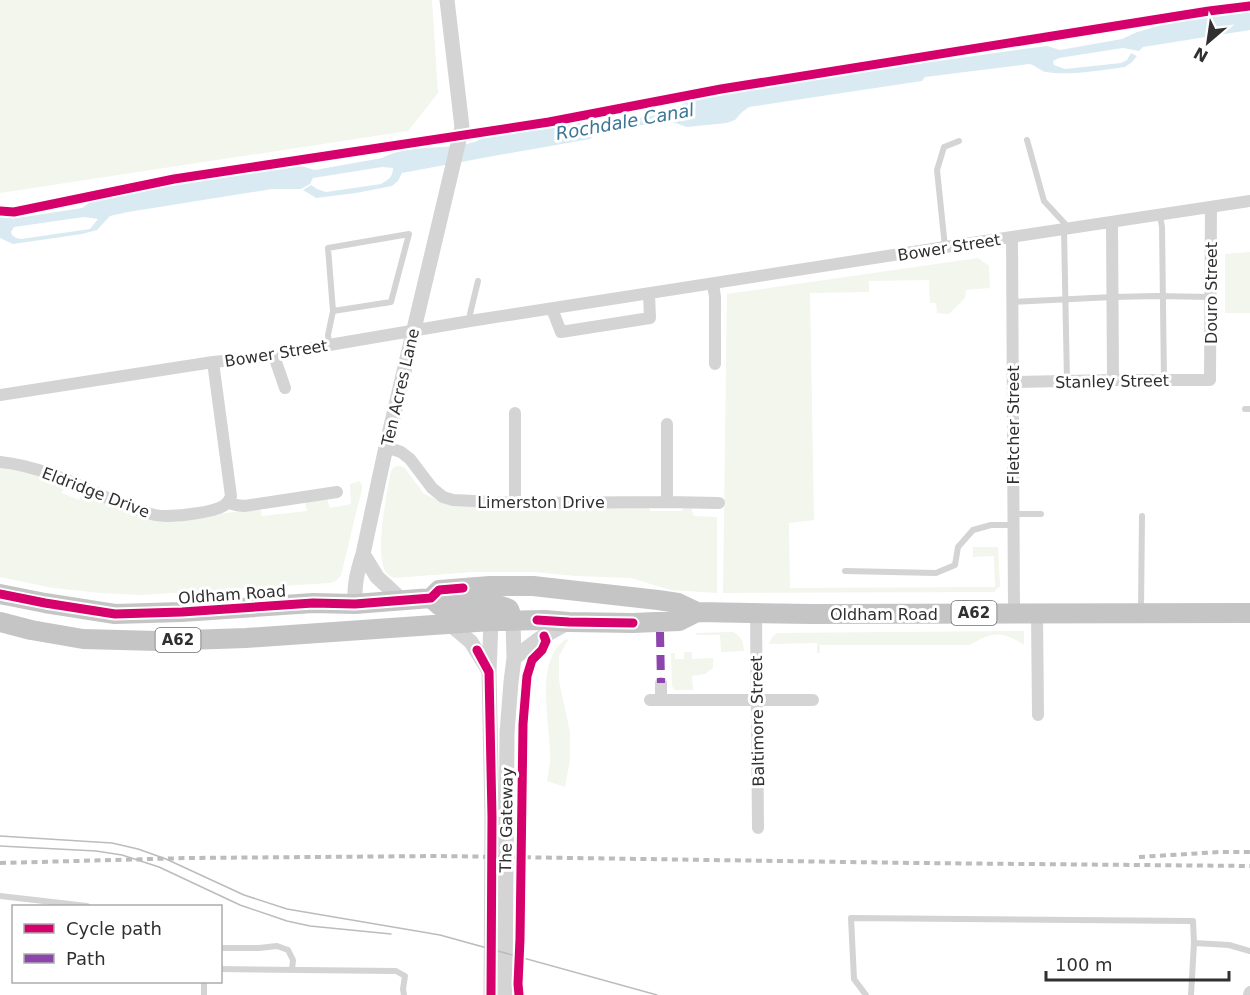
<svg xmlns="http://www.w3.org/2000/svg" width="1250" height="995" viewBox="0 0 1250 995" font-family="'DejaVu Sans',sans-serif">
  <style>
    .green { fill: #f2f6ed }
    .water { fill: #daeaf3; fill-rule: evenodd }
    .lines { fill: none; stroke-linecap: round; stroke-linejoin: round }
    .service { stroke: #d4d4d4; stroke-width: 6 }
    .minor { stroke: #d4d4d4; stroke-width: 12 }
    .tertiary { stroke: #d4d4d4; stroke-width: 15 }
    .trunk { stroke: #c5c5c5; stroke-width: 20 }
    .tram { stroke: #bcbcbc; stroke-width: 1.5 }
    .rail { stroke: #bcbcbc; stroke-width: 4; stroke-dasharray: 6 4.5; stroke-linecap: butt }
    .quiet { stroke: #8e44ad; stroke-width: 8; stroke-dasharray: 15 8; stroke-linecap: butt }
    .cycleway-casing { stroke: #fff; stroke-width: 13 }
    .cycleway { stroke: #d6006c; stroke-width: 9 }
    .labels { text-anchor: middle; stroke-width: 6; stroke-linejoin: round; paint-order: stroke }
    .shield { fill: #fff; stroke: #6e6e6e; stroke-width: 1.5 }
    .shield-label { font-size: 15px; font-weight: bold; fill: #303030 }
    .street-label { font-size: 16px; fill: #303030; stroke: #fff }
    .water-label { font-size: 18px; font-style: italic; fill: #3b7596; stroke: #fff }
  </style>
  <rect width="100%" height="100%" fill="#fff"/>
  <path class="green" d="M0,0H432L438,93L408,131L0,193Z
    M1250,252V313H1225V254Z
    M978,258L989,266L990,288L966,290L965,298L949,314L937,313L936,303H930L929,280L869,281V292L810,293L814,520L789,523L790,588L995,587L994,556L973,557V547H998L1000,586L994,592L723,593L727,294Z
    M398,466L404,467L424,494L450,505L485,507L486,511H532V507H649L650,511H682L684,507L691,508L694,516L717,517V593L670,590L631,578L576,576L534,572H472L394,578C390,576 389,576 386,572C374,555 387,492 391,471L394,467Z
    M0,468L33,473L65,485L62,493L79,500L83,492C110,504 137,520 168,522L260,508L262,516L307,511L305,502L327,499L330,508L351,504L350,484L359,481L362,485V489L341,575L336,581L330,583L140,595L101,593L53,588L0,577Z
    M1024,631V645C1002,631 993,631 970,645H820V653H817V643L769,644L772,637L777,633Z
    M733,632C742,636 743,642 744,651L721,652L720,635H696V633Z
    M566,639L568,640L559,656V681L570,732V760L565,787L547,781C548,775 549,769 550,762C552,729 532,662 566,639Z
    M684,652H692V659L713,658V668L705,674L692,676L693,690H675L672,686L671,653H675V659H684Z"/>
  <path class="water" d="M1250,9V30L1143,47L1139,51L1123,48L1059,58L1053,61L1054,65L1065,69L1121,63L1127,60L1131,53L1137,56L1132,62L1125,67C1103,70 1067,76 1046,72C1040,71 1036,65 1029,64L925,77L922,81L749,107L742,112L735,120L727,123L687,127L669,121L597,132L590,139L499,155L402,173L398,181L392,186L356,193L316,198L303,190L311,185L317,189L326,192L381,184C388,180 393,177 393,168L382,167L313,178L310,184L301,189H272L128,212L110,216L97,230L82,234L13,244L0,238V213L11,215L17,218L82,208L93,200L114,193L219,175L284,167L301,166L315,170L382,158C410,143 444,151 474,142C479,141 483,137 487,135L571,121L597,125L669,113C684,100 706,96 725,91L1023,49L1047,46L1060,50L1122,39L1137,32L1165,24L1217,12ZM84,217L98,219L90,229L21,239L16,238L12,235L11,232L14,227Z"/>
  <g class="lines">
    <path class="service" d="M1027,140L1044,201L1068,227
      M1160,215L1162,227L1164,380
      M1064,230L1067,381
      M945,247L937,170L944,147L959,141
      M1012,302L1113,297L1156,296L1211,297
      M470,321V314L478,281
      M329,345L328,335L333,311L328,248L409,234L391,302L333,311
      M1245,409H1250
      M1014,514H1041
      M845,571L936,573L955,565L958,547L973,530L991,525H1013
      M1141,609L1142,516
      M0,896L87,906
      M220,948H259L277,946L288,950L293,960L292,970
      M220,969L396,971L405,976L403,989L404,995
      M204,982V995
      M866,995L854,979L851,918L1193,921L1194,943
      M1191,995L1194,943L1229,945L1250,951"/>
    <path class="minor" d="M1112,222L1113,380
      M1012,237L1014,613
      M713,284L715,297V364
      M552,309L561,332L650,318L649,294
      M274,356L285,388
      M1013,382L1113,380H1210L1211,207
      M0,395L213,362L274,356L329,345L470,321L945,247L1250,201
      M515,413V503
      M667,424V502
      M386,447L401,452L410,459L432,488L443,497L453,500L515,503L667,502L719,503
      M0,462C40,466 76,484 112,500C126,505 141,512 155,515C169,518 206,513 219,508C225,506 229,502 231,496L213,362
      M228,503L236,505L244,506L337,492
      M1037,613L1038,715
      M756,614L758,828
      M661,683V700
      M650,700H813
      M1249,995L1250,992"/>
    <path class="tertiary" d="M363,554L377,577L402,600
      M355,604C354,585 357,572 363,554L386,447L462,127L447,0
      M491,621L489,672L492,817L491,995
      M451,625L471,642L489,671
      M514,658L539,639L569,622
      M505,995L507,733L511,682L514,658L513,621"/>
    <path class="trunk" d="M0,594L45,603L115,614L182,612L313,603L355,604L431,598L439,590L490,586H533L658,600L678,603L697,612L812,614L1250,613
      M431,598L440,606C463,605 488,599 509,609L513,621
      M0,622L31,630L83,639L158,641L246,638L491,621L545,620L569,622L633,623L679,621L697,612"/>
    <path class="tram" d="M0,836L112,843L138,849L166,859L244,895L287,909L440,935L657,995
      M0,846L96,851L122,855L159,867L240,905L287,921L310,926L391,934"/>
    <path class="rail" d="M1139,857L1220,852H1250
      M0,863L189,858L438,856L916,863L1250,866"/>
    <path class="quiet" d="M660,632L661,683"/>
    <g class="cycleway-casing">
      <path id="cycleway" d="M0,211L14,212L174,179L549,122L721,89L1209,11L1250,6
        M0,594L45,603L115,614L182,612L313,603L355,604L431,598L439,590L463,588
        M537,620L569,622L633,623
        M477,650L489,672L492,817L491,995
        M519,995L518,984L520,939L523,724L527,676L532,660L542,650L546,641L544,636"/>
    </g>
    <use href="#cycleway" class="cycleway"/>
  </g>
  <g class="labels">
    <g class="shield">
      <rect x="951.5" y="601" width="45" height="24" rx="4.5"/>
      <rect x="155.5" y="628" width="45" height="24" rx="4.5"/>
    </g>
    <g class="shield-label">
      <text x="974" y="618">A62</text>
      <text x="178" y="645">A62</text>
    </g>
    <g class="street-label">
      <text transform="translate(949 247) rotate(-9)" y="6">Bower Street</text>
      <text transform="translate(1211 293) rotate(-90)" y="6">Douro Street</text>
      <text transform="translate(276 353) rotate(-9)" y="6">Bower Street</text>
      <text transform="translate(1112 381) rotate(-1)" y="6">Stanley Street</text>
      <text transform="translate(400 387) rotate(-77)" y="6">Ten Acres Lane</text>
      <text transform="translate(1013 425) rotate(-90)" y="6">Fletcher Street</text>
      <text transform="translate(96 492) rotate(21)" y="6">Eldridge Drive</text>
      <text x="541" y="508">Limerston Drive</text>
      <text transform="translate(232 594) rotate(-4)" y="6">Oldham Road</text>
      <text x="884" y="620">Oldham Road</text>
      <text transform="translate(757 721) rotate(-91)" y="6">Baltimore Street</text>
      <text transform="translate(506 820) rotate(-89)" y="6">The Gateway</text>
    </g>
    <g class="water-label">
      <text transform="translate(625 122) rotate(-10)" y="6">Rochdale Canal</text>
    </g>
  </g>
  <rect x="12" y="905" width="210" height="78" fill="#ffffff" stroke="#acacac" stroke-width="1.5"/>
  <rect x="24" y="924" width="30" height="9" fill="#d6006c" stroke="#acacac" stroke-width="1.5"/>
  <text x="66" y="935" font-size="18" fill="#303030">Cycle path</text>
  <rect x="24" y="954" width="30" height="9" fill="#8e44ad" stroke="#acacac" stroke-width="1.5"/>
  <text x="66" y="965" font-size="18" fill="#303030">Path</text>
  <g transform="translate(1208 42) rotate(209)" stroke="#ffffff" stroke-width="4.5" paint-order="stroke">
  <path d="M0-4.5L10 22L0 15L-10 22Z" fill="#303030"/>
  <text y="-9" font-size="16" font-weight="bold" text-anchor="middle" fill="#303030">N</text>
  </g>
  <path d="M1046 971v9h183v-9" fill="none" stroke="#303030" stroke-width="3"/>
  <text x="1055" y="971" font-size="18" fill="#303030" stroke="#ffffff" stroke-width="4.5" paint-order="stroke">100 m</text>
</svg>
